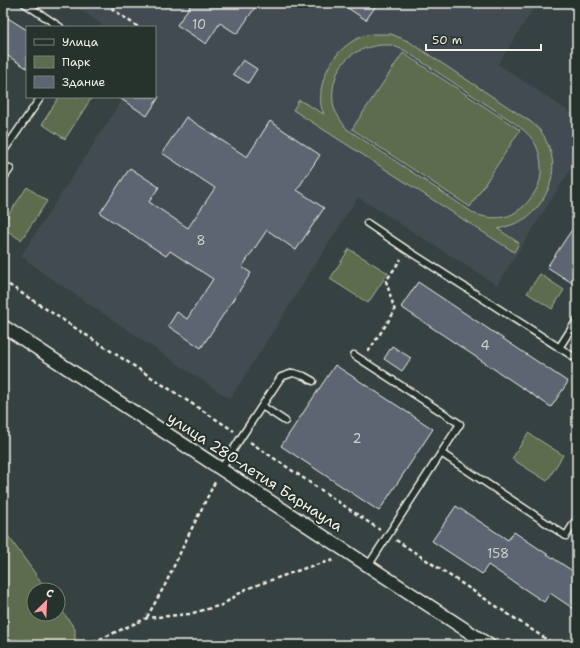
<svg xmlns="http://www.w3.org/2000/svg" width="580" height="648" viewBox="0 0 580 648" font-family="'Shantell Sans',sans-serif">
  <style>
    .built { fill: #424c51 }
    .green { fill: #5d6c4e; stroke: #a8ae9b; fill-rule: evenodd }
    .building { fill: #5d6573; stroke: #f4f1e8 }
    .lines { fill: none; stroke-linecap: round; stroke-linejoin: round }
    .service-casing { stroke: #f4f1e8; stroke-width: 9 }
    .minor-casing { stroke: #f4f1e8; stroke-width: 15 }
    .path { stroke: #f4f1e8; stroke-width: 2.5; stroke-dasharray: 4 3; stroke-linecap: butt }
    .service { stroke: #26332d; stroke-width: 6 }
    .minor { stroke: #26332d; stroke-width: 12 }
    .labels { text-anchor: middle; stroke-width: 4; stroke-linejoin: round; paint-order: stroke }
    .number-label { font-size: 13px; fill: #cececb }
    .street-label { font-size: 15px; fill: #f4f1e8; stroke: #26332d }
  </style>
  <rect width="100%" height="100%" fill="#364242"/>
  <filter id="ink" filterUnits="userSpaceOnUse"><feTurbulence type="fractalNoise" baseFrequency=".025" numOctaves="2"/><feDisplacementMap in="SourceGraphic" scale="8" xChannelSelector="R" yChannelSelector="G"/><feConvolveMatrix kernelMatrix="1 2 1 2 8 2 1 2 1" color-interpolation-filters="sRGB"/></filter>
  <g filter="url(#ink)">
    <path class="built" d="M71,3H537L498,64L577,117V159L497,285L358,197L230,399L46,275L21,256L124,97H155V27H105Z"/>
    <path class="green" d="M378,34H391L408,41L531,122C535,125 539,129 542,133C544,135 545,138 546,141C549,146 551,152 552,158C556,180 544,205 526,218C517,224 508,226 498,229L519,243L514,252L293,110L299,100L324,114C323,111 321,108 321,105C320,100 321,95 321,90C325,66 340,45 363,36C368,34 373,34 378,34ZM381,45H391L404,50L516,124C522,129 528,133 532,139C541,150 544,173 538,186C535,193 530,200 524,206C519,210 514,214 508,216C496,219 487,218 475,214L347,129C342,123 337,115 334,108C332,99 332,89 335,80C341,57 358,48 381,45Z
      M403,53L520,130L470,207L352,129Z
      M59,97H92L65,139L42,124Z
      M27,187L47,201L21,240L3,228V223Z
      M349,249L388,273L368,303L330,279Z
      M540,274L564,290L552,309L527,293Z
      M528,433L563,455L547,481L512,459Z
      M3,529L47,590H34V614H58V605L75,629V645H3Z"/>
    <path class="building" d="M192,3H258L237,34L220,23L206,44L177,25Z
      M340,3H378L366,20Z
      M3,15L27,30V68L3,53Z
      M243,60L257,69L248,83L233,74Z
      M118,97H159L147,116Z
      M186,117L247,157L270,121L320,155L297,190L324,208L296,250L267,230L242,267L251,273L201,348L168,326L177,312L187,319L213,279L170,251L166,256L100,213L130,168L159,187L149,202L188,228L215,188L162,153Z
      M577,222V286L547,267Z
      M418,282L568,382L551,407L401,307Z
      M392,346L411,358L402,371L384,359Z
      M335,365L433,429L379,511L281,446Z
      M456,506L508,540L514,532L577,574V611L550,593L544,602L488,565L482,574L432,541Z"/>
    <g class="lines">
      <g class="service-casing">
        <path id="service" d="M24,3L60,27
          M3,152L41,97
          M3,164L10,169L3,179
          M367,223L407,250L577,359
          M559,348L577,320
          M354,355L460,424L368,566
          M262,406L285,421
          M441,453L566,536L577,518
          M221,469L242,436L281,377L293,373L304,376L313,381"/>
      </g>
      <g class="minor-casing">
        <path id="minor" d="M3,326L489,645"/>
      </g>
      <path class="path" d="M115,3L111,8L138,27
        M3,281L234,431
        M368,352L395,311L386,281L401,259
        M250,442L380,530
        M396,540L555,645
        M147,617L165,585L189,534L216,480
        M87,645L147,618L189,614L222,605L246,589L308,567L334,560"/>
      <use href="#service" class="service"/>
      <use href="#minor" class="minor"/>
    </g>
  </g>
  <g class="labels">
    <g class="number-label">
      <text x="199" y="29">10</text>
      <text x="201" y="245">8</text>
      <text x="485" y="350">4</text>
      <text x="357" y="443">2</text>
      <text x="498" y="558">158</text>
    </g>
    <g class="street-label">
      <text transform="translate(255 472) rotate(33)" y="5">улица 280-летия Барнаула</text>
    </g>
  </g>
  <rect width="580" height="648" fill="none" stroke="#26332d" stroke-width="16"/>
  <rect x="8" y="8" width="564" height="632" fill="none" stroke="#f4f1e8" stroke-width="1.5" filter="url(#ink)"/>
  <rect x="26" y="26" width="130" height="72" fill="#26332d" stroke="#787f78"/>
  <rect x="34" y="39" width="20" height="6" fill="#26332d" stroke="#787f78"/>
  <text x="62" y="46" font-size="12" fill="#f4f1e8">Улица</text>
  <rect x="34" y="56" width="20" height="12" fill="#5d6c4e" stroke="#787f78"/>
  <text x="62" y="66" font-size="12" fill="#f4f1e8">Парк</text>
  <rect x="34" y="76" width="20" height="12" fill="#5d6573" stroke="#787f78"/>
  <text x="62" y="86" font-size="12" fill="#f4f1e8">Здание</text>
  <g transform="translate(46 602) rotate(24)"><circle r="19" fill="#26332d" stroke="#787f78"/>
  <path d="M0-3L7 15L0 10L-7 15Z" fill="#ff9aa2"/>
  <text y="-6" font-size="11" font-weight="bold" text-anchor="middle" fill="#f4f1e8">С</text>
  </g>
  <path d="M426 44v6h115v-6" fill="none" stroke="#f4f1e8" stroke-width="2"/>
  <text x="432" y="44" font-size="12" fill="#f4f1e8" stroke="#26332d" stroke-width="3" paint-order="stroke">50 m</text>
</svg>
